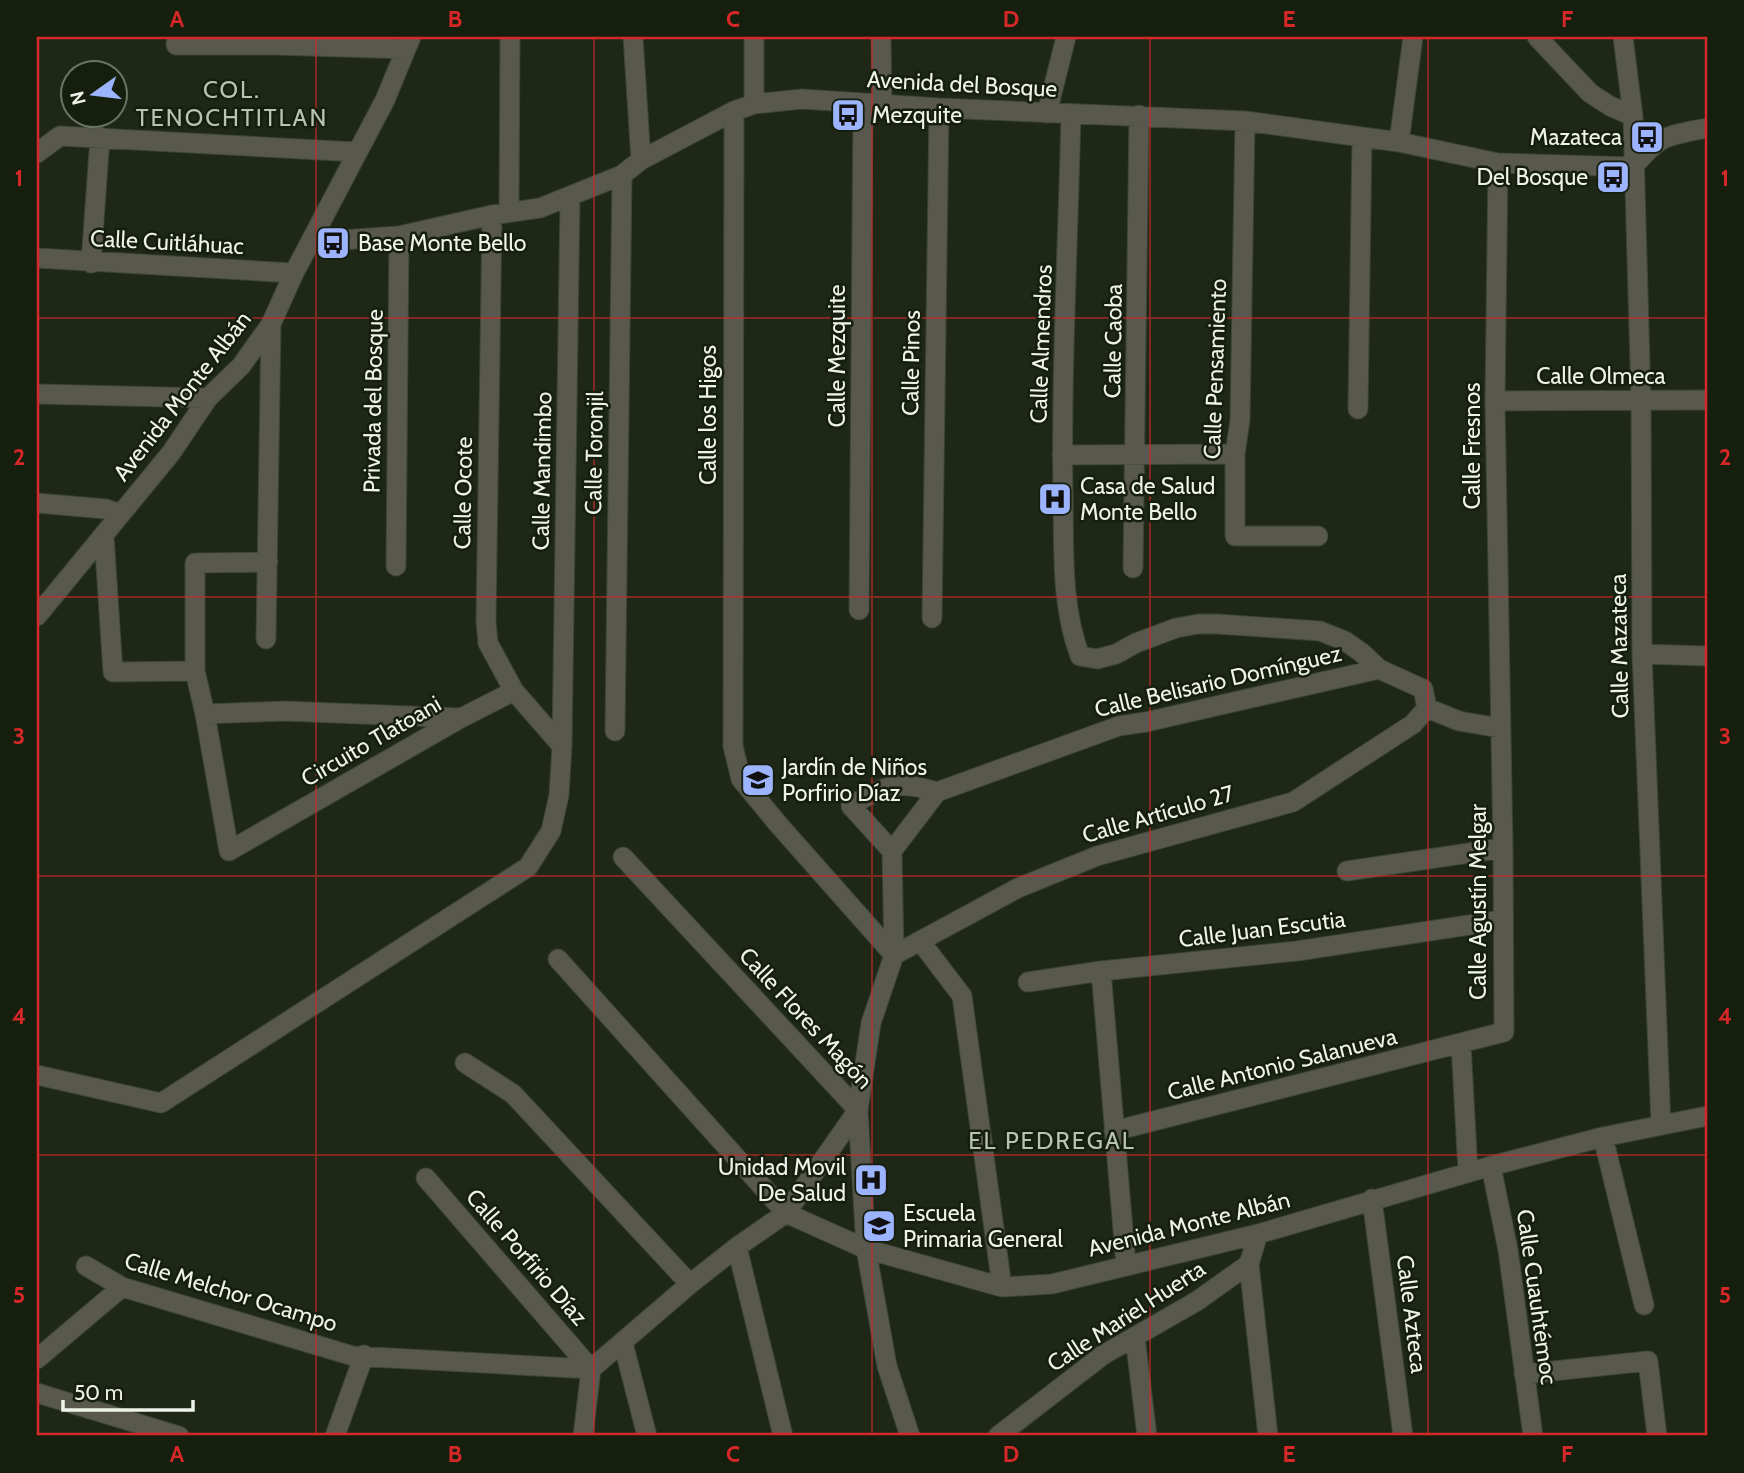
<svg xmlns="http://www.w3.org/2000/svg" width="1744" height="1473" viewBox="0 0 1744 1473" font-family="Cabin,sans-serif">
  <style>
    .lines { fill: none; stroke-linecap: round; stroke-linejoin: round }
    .minor-casing { stroke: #3c4534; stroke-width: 21 }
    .minor { stroke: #59584f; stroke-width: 19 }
    .grid { fill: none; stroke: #d62828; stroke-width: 2; stroke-opacity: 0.55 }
    .labels { text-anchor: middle; stroke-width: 5; stroke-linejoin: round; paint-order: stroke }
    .street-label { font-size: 23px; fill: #eef4e9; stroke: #161e0e }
    .poi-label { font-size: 23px; fill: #eef4e9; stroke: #161e0e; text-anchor: start }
    .neighbourhood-label { font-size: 24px; letter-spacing: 2px; fill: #b8c4af; stroke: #161e0e }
    .neatline { fill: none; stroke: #d62828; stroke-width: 2.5 }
    .grid-label { font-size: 23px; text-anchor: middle; font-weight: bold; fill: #d62828 }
  </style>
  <rect width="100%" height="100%" fill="#1f2817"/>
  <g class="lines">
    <g class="minor-casing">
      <path id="minor" d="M177,37L176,45H276L406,49
        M633,37L641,160
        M754,37V104
        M881,37L882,105
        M1537,37L1590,93L1610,106L1633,116
        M1623,37L1633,116L1641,400L1642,654L1661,1125
        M734,111L733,746L741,779L778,824L894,955
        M1047,113L1066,37
        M1071,114C1068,242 1061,370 1063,498C1064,550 1061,606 1080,656L1097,659L1116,654L1136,643L1176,628L1198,624H1217L1320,631L1345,641L1362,653L1379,669
        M1245,121L1240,420L1235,454V536H1318
        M1399,142L1413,37
        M37,153L60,136L357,152
        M1633,167C1661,134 1666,136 1707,128
        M509,212L510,37
        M492,215L486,621L488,643L514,691L562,746
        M312,242L399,236L492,215L540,208L622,175L641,160L734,111L754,104L802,99L939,108L1245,121L1399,142L1498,163L1633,167
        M37,258L294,273
        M91,263L100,137
        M37,394L208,398
        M1495,401L1707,400
        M1358,409L1362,137
        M1062,455L1235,454
        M37,503L106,509L121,514
        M104,536L113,672L195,671
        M268,562L195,563V671L205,714L229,851L461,718L514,691
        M396,566L399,236
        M1133,568L1139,115
        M859,610L863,104
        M37,616L171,453L208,398L241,366L271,324L294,273L385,100L411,37
        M932,618L939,108
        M266,639L271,324
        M1642,654L1707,656
        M1427,708L1459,721L1500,728
        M205,714L284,711L461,718
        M615,731L622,175
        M892,851L851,806C885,784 899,780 937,792
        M623,857L858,1110L866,1249L887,1366L910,1436
        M1347,871L1503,848
        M921,942L962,996L1002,1287
        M894,955L1018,888L1097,856L1293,802L1413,724L1427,708
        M558,959L786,1213L866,1249L1002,1287L1052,1284L1258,1234L1491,1166L1603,1137L1707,1116
        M1101,971L1126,1265
        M1028,982L1101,971L1297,951L1502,920
        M1461,1044L1468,1172
        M465,1063L513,1094L690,1284
        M37,1075L161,1103L528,867L551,831L559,795L562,746L570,197
        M1114,1131L1504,1032L1503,848L1495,401L1498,163
        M1603,1137L1644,1305
        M1491,1166L1508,1250L1533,1436
        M426,1178L591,1369L583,1436
        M1372,1199L1403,1436
        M1258,1234L1249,1264L1268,1436
        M737,1247L783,1436
        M86,1266L122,1287L353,1356L591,1369L690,1284L737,1247L786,1213L858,1110L871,1023L894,955L892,851L937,792L1119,726L1146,722L1379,669L1423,689L1427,708
        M1135,1337L1147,1436
        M623,1343L647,1436
        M37,1359L122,1287
        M1524,1374L1648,1361L1657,1436
        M37,1393L179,1436
        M335,1436L364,1355
        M998,1436L1103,1355L1197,1301L1249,1264"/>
    </g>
    <use href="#minor" class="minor"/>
  </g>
  <path class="grid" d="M316,37V1436M594,37V1436M872,37V1436M1150,37V1436M1428,37V1436M37,318H1707M37,597H1707M37,876H1707M37,1155H1707"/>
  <defs>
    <g id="bus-square" transform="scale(1.75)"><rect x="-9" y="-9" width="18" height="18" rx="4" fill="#9cb4fd" stroke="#161e0e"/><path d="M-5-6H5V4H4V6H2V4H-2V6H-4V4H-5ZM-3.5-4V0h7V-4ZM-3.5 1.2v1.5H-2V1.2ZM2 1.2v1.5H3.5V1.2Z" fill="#111"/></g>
    <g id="hospital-square" transform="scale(1.75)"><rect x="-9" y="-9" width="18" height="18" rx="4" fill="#9cb4fd" stroke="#161e0e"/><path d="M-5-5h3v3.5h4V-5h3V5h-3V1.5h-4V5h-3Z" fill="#111"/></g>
    <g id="school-square" transform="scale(1.75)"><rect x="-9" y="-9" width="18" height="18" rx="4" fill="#9cb4fd" stroke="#161e0e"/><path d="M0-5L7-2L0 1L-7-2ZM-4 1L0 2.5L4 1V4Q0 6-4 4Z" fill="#111"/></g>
  </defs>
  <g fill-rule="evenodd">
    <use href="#bus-square" x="848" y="115"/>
    <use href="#bus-square" x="1647" y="137"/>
    <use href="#bus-square" x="1613" y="177"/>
    <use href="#bus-square" x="333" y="243"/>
    <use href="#hospital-square" x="1055" y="499"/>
    <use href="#school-square" x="758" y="780"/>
    <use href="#hospital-square" x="871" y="1180"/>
    <use href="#school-square" x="879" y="1226"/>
  </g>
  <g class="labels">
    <g class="street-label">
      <text transform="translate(962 84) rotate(3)" y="8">Avenida del Bosque</text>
      <text transform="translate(167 242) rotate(3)" y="8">Calle Cuitláhuac</text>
      <text transform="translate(1113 341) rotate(-89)" y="8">Calle Caoba</text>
      <text transform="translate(1041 344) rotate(-88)" y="8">Calle Almendros</text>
      <text transform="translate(837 356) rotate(-90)" y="8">Calle Mezquite</text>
      <text transform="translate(911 363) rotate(-89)" y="8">Calle Pinos</text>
      <text transform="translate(1215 369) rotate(-88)" y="8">Calle Pensamiento</text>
      <text x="1601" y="384">Calle Olmeca</text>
      <text transform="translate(182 396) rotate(-52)" y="8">Avenida Monte Albán</text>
      <text transform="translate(373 401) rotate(-89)" y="8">Privada del Bosque</text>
      <text transform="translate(708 415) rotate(-90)" y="8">Calle los Higos</text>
      <text transform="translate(1472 446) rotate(-90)" y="8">Calle Fresnos</text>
      <text transform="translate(594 453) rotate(-89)" y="8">Calle Toronjil</text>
      <text transform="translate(542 471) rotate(-89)" y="8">Calle Mandimbo</text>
      <text transform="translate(463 493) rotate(-89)" y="8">Calle Ocote</text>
      <text transform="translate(1619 646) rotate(-91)" y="8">Calle Mazateca</text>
      <text transform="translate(1218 681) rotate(-13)" y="8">Calle Belisario Domínguez</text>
      <text transform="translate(371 741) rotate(-30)" y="8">Circuito Tlatoani</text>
      <text transform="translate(1158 814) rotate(-16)" y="8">Calle Artículo 27</text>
      <text transform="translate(1478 902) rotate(-90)" y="8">Calle Agustín Melgar</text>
      <text transform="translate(1262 929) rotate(-7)" y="8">Calle Juan Escutia</text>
      <text transform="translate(806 1018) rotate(47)" y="8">Calle Flores Magón</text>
      <text transform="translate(1282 1064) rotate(-14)" y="8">Calle Antonio Salanueva</text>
      <text transform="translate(1189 1224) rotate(-14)" y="8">Avenida Monte Albán</text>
      <text transform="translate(527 1257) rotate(49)" y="8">Calle Porfirio Díaz</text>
      <text transform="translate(231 1292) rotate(17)" y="8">Calle Melchor Ocampo</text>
      <text transform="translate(1537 1297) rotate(82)" y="8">Calle Cuauhtémoc</text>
      <text transform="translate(1412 1314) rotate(83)" y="8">Calle Azteca</text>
      <text transform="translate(1126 1316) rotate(-33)" y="8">Calle Mariel Huerta</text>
    </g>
    <g class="poi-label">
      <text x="872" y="123">Mezquite</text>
      <text x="1622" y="145" text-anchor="end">Mazateca</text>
      <text x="1588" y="185" text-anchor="end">Del Bosque</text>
      <text x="358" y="251">Base Monte Bello</text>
      <text x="1080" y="494">Casa de Salud<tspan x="1080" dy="26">Monte Bello</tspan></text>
      <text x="782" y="775">Jardín de Niños<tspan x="782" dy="26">Porfirio Díaz</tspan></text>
      <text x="846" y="1175" text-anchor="end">Unidad Movil<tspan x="846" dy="26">De Salud</tspan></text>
      <text x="903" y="1221">Escuela<tspan x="903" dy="26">Primaria General</tspan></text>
    </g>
    <g class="neighbourhood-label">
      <text x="232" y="98">COL.<tspan x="232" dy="28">TENOCHTITLAN</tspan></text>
      <text x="1052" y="1149">EL PEDREGAL</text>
    </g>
  </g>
  <rect width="1744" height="1473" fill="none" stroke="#161e0e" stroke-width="77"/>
  <g transform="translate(94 94) rotate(256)"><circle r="33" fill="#161e0e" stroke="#6c7466" stroke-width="2"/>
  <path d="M0-5L12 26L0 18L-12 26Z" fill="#9cb4fd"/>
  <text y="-10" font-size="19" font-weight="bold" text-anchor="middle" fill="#eef4e9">N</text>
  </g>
  <path d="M63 1400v10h130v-10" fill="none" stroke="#eef4e9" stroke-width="3.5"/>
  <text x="74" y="1400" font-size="21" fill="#eef4e9" stroke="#161e0e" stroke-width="5" paint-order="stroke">50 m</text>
  <rect x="38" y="38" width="1668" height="1396" class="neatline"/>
  <g class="grid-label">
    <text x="177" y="27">A</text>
    <text x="455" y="27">B</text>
    <text x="733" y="27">C</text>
    <text x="1011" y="27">D</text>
    <text x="1289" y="27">E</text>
    <text x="1567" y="27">F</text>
    <text x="19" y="186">1</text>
    <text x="1725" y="186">1</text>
    <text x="19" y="465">2</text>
    <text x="1725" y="465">2</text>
    <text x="19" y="744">3</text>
    <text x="1725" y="744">3</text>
    <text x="19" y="1024">4</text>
    <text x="1725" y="1024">4</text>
    <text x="19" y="1303">5</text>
    <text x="1725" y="1303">5</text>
    <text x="177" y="1462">A</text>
    <text x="455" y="1462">B</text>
    <text x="733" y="1462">C</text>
    <text x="1011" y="1462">D</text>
    <text x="1289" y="1462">E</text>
    <text x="1567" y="1462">F</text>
  </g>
</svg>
